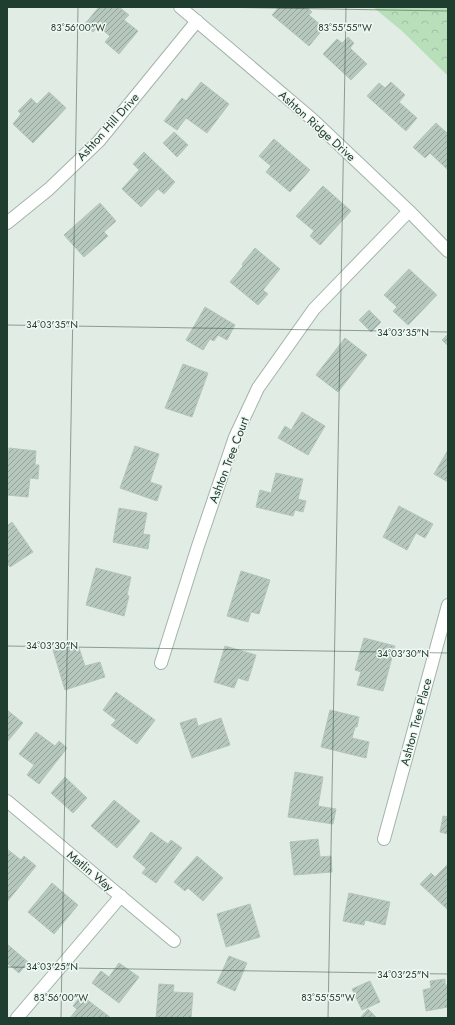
<svg xmlns="http://www.w3.org/2000/svg" width="455" height="1025" viewBox="0 0 455 1025" font-family="Jost,sans-serif">
  <style>
    .forest { fill: url(#forest-crowns) }
    .building { fill: url(#building-hatch); stroke: #b3c6ba }
    .lines { fill: none; stroke-linecap: round; stroke-linejoin: round }
    .minor-casing { stroke: #a3b4ab; stroke-width: 14 }
    .minor { stroke: #fff; stroke-width: 12 }
    .ticks { fill: none; stroke: #203e2f; stroke-width: 1; stroke-opacity: 0.45 }
    .labels { text-anchor: middle; stroke-width: 3; stroke-linejoin: round; paint-order: stroke }
    .street-label { font-size: 12px; fill: #203e2f; stroke: #f1f8f3 }
    .ticks-label { font-size: 10px; text-anchor: middle; fill: #203e2f; stroke: #f1f8f3; stroke-width: 3; stroke-linejoin: round; paint-order: stroke }
  </style>
  <defs>
    <pattern id="forest-crowns" width="20" height="18" patternUnits="userSpaceOnUse"><rect width="20" height="18" fill="#b8dfba"/><path d="M2 6a3 3 0 1 1 6 0M12 15a3 3 0 1 1 6 0" fill="none" stroke="#9ec0a0"/></pattern>
    <pattern id="building-hatch" width="6" height="6" patternUnits="userSpaceOnUse"><rect width="6" height="6" fill="#b6c7bd"/><path d="M-1 1l2-2M0 6l6-6M5 7l2-2" fill="none" stroke="#94a39a"/></pattern>
  </defs>
  <rect width="100%" height="100%" fill="#e1ece5"/>
  <path class="forest" d="M373,7H448V76L402,31Z"/>
  <path class="building" d="M99,7H119L129,15L124,20L138,31L119,54L105,42L110,36L98,26L93,32L84,25Z
    M279,7H306L312,12L309,15L324,28L309,46L272,15Z
    M348,37L354,43L350,48L367,64L351,80L323,54L337,39L342,43Z
    M201,82L229,104L207,133L186,118L177,130L164,121L182,98L186,101Z
    M391,82L405,95L399,102L417,118L406,131L367,96L379,83L385,88Z
    M49,92L66,108L33,143L13,124L21,114L18,111L31,98L37,104Z
    M436,123L448,134V170L430,153L425,158L413,147Z
    M174,132L188,145L177,157L163,143Z
    M274,139L310,170L290,192L266,172L271,166L259,156Z
    M144,152L175,182L164,194L158,189L141,207L122,189L139,170L133,164Z
    M323,186L351,211L320,245L310,236L314,231L296,216Z
    M100,203L116,221L104,232L108,236L84,257L64,235Z
    M255,248L280,269L263,290L268,294L258,305L230,282L243,266L242,264Z
    M409,269L437,295L408,325L393,311L397,307L384,295Z
    M205,307L235,325L227,340L218,335L214,341L210,339L203,350L186,340Z
    M369,310L381,322L371,332L359,320Z
    M448,334V346L442,340Z
    M345,338L367,355L338,392L316,375Z
    M183,364L208,373L192,417L165,408Z
    M302,412L325,426L308,455L278,438L285,426L291,430Z
    M135,446L159,454L150,482L162,486L157,501L120,488Z
    M9,448L36,451L35,465H39L38,479L30,478L28,497L7,495V472Z
    M448,450V482L434,474Z
    M276,473L303,479L298,499L306,501L303,512L295,510L293,516L256,507L260,490L271,493Z
    M399,506L433,524L425,538L416,533L407,550L383,537Z
    M119,508L147,513L143,534L150,535L148,549L113,542Z
    M12,522L33,552L10,567L7,563V526Z
    M96,568L131,577L127,595L129,596L124,616L86,605Z
    M241,571L270,580L259,614L251,612L248,622L227,616Z
    M364,638L395,646L383,691L357,685L361,672L355,670Z
    M77,642L85,666L100,662L105,677L65,690L53,650Z
    M225,646L256,655L248,681L238,678L234,688L214,682Z
    M116,692L155,720L137,744L111,725L116,720L103,710Z
    M7,710L23,723L7,742Z
    M330,710L359,717L357,727H355L352,738L369,742L366,758L321,747Z
    M196,718L198,726L221,718L230,745L192,758L180,723Z
    M36,732L55,746L59,741L67,748L39,784L27,775L34,765L19,754Z
    M295,772L323,777L318,806L336,809L333,824L288,817Z
    M65,777L87,798L73,813L51,793Z
    M114,800L140,821L117,848L91,826Z
    M443,816L448,817V834L440,832Z
    M151,832L168,844L171,840L182,848L156,883L142,873L146,868L133,857Z
    M318,839L320,857L331,856L332,872L294,875L290,842Z
    M7,849L21,860L24,856L36,866L7,902Z
    M197,856L223,878L203,901L188,888L185,891L174,882Z
    M448,864V908L447,909L420,884L431,873L435,877Z
    M52,883L78,905L54,934L28,912Z
    M349,893L390,902L385,925L365,920L364,925L343,921Z
    M250,904L260,937L226,947L217,914Z
    M7,944L28,962L19,973L7,963Z
    M229,956L247,963L235,991L217,983Z
    M119,963L139,977L119,1003L92,983L101,971L109,977Z
    M445,979V985H448V1007L426,1011L423,990L431,988L430,981Z
    M370,981L380,1002L362,1010L352,989Z
    M159,984L174,985L173,992L193,993L191,1018H156Z
    M81,995L111,1018H70L77,1009L73,1006Z
    M368,1009L377,1018H360Z"/>
  <g class="lines">
    <g class="minor-casing">
      <path id="minor" d="M180,7L312,119L409,211L448,251
        M7,223L49,189L99,141L197,21
        M161,663L198,546L235,437L258,388L314,309L409,211
        M7,801L174,941
        M384,839L448,605
        M17,1018L121,896"/>
    </g>
    <use href="#minor" class="minor"/>
  </g>
  <path class="ticks" d="M210,7L448,11M7,325L448,332M7,646L448,653M7,967L448,974M61,1018L78,7M328,1018L346,7"/>
  <g class="labels">
    <g class="street-label">
      <text transform="translate(317 126) rotate(42)" y="4">Ashton Ridge Drive</text>
      <text transform="translate(108 127) rotate(-48)" y="4">Ashton Hill Drive</text>
      <text transform="translate(229 460) rotate(-69)" y="4">Ashton Tree Court</text>
      <text transform="translate(416 722) rotate(-75)" y="4">Ashton Tree Place</text>
      <text transform="translate(90 871) rotate(40)" y="4">Matlin Way</text>
    </g>
  </g>
  <g class="ticks-label">
    <text x="78" y="31">83°56'00"W</text>
    <text x="345" y="31">83°55'55"W</text>
    <text x="52" y="328">34°03'35"N</text>
    <text x="403" y="336">34°03'35"N</text>
    <text x="52" y="649">34°03'30"N</text>
    <text x="403" y="657">34°03'30"N</text>
    <text x="52" y="970">34°03'25"N</text>
    <text x="403" y="978">34°03'25"N</text>
    <text x="61" y="1001">83°56'00"W</text>
    <text x="328" y="1001">83°55'55"W</text>
  </g>
  <rect width="455" height="1025" fill="none" stroke="#203e2f" stroke-width="16"/>
</svg>
